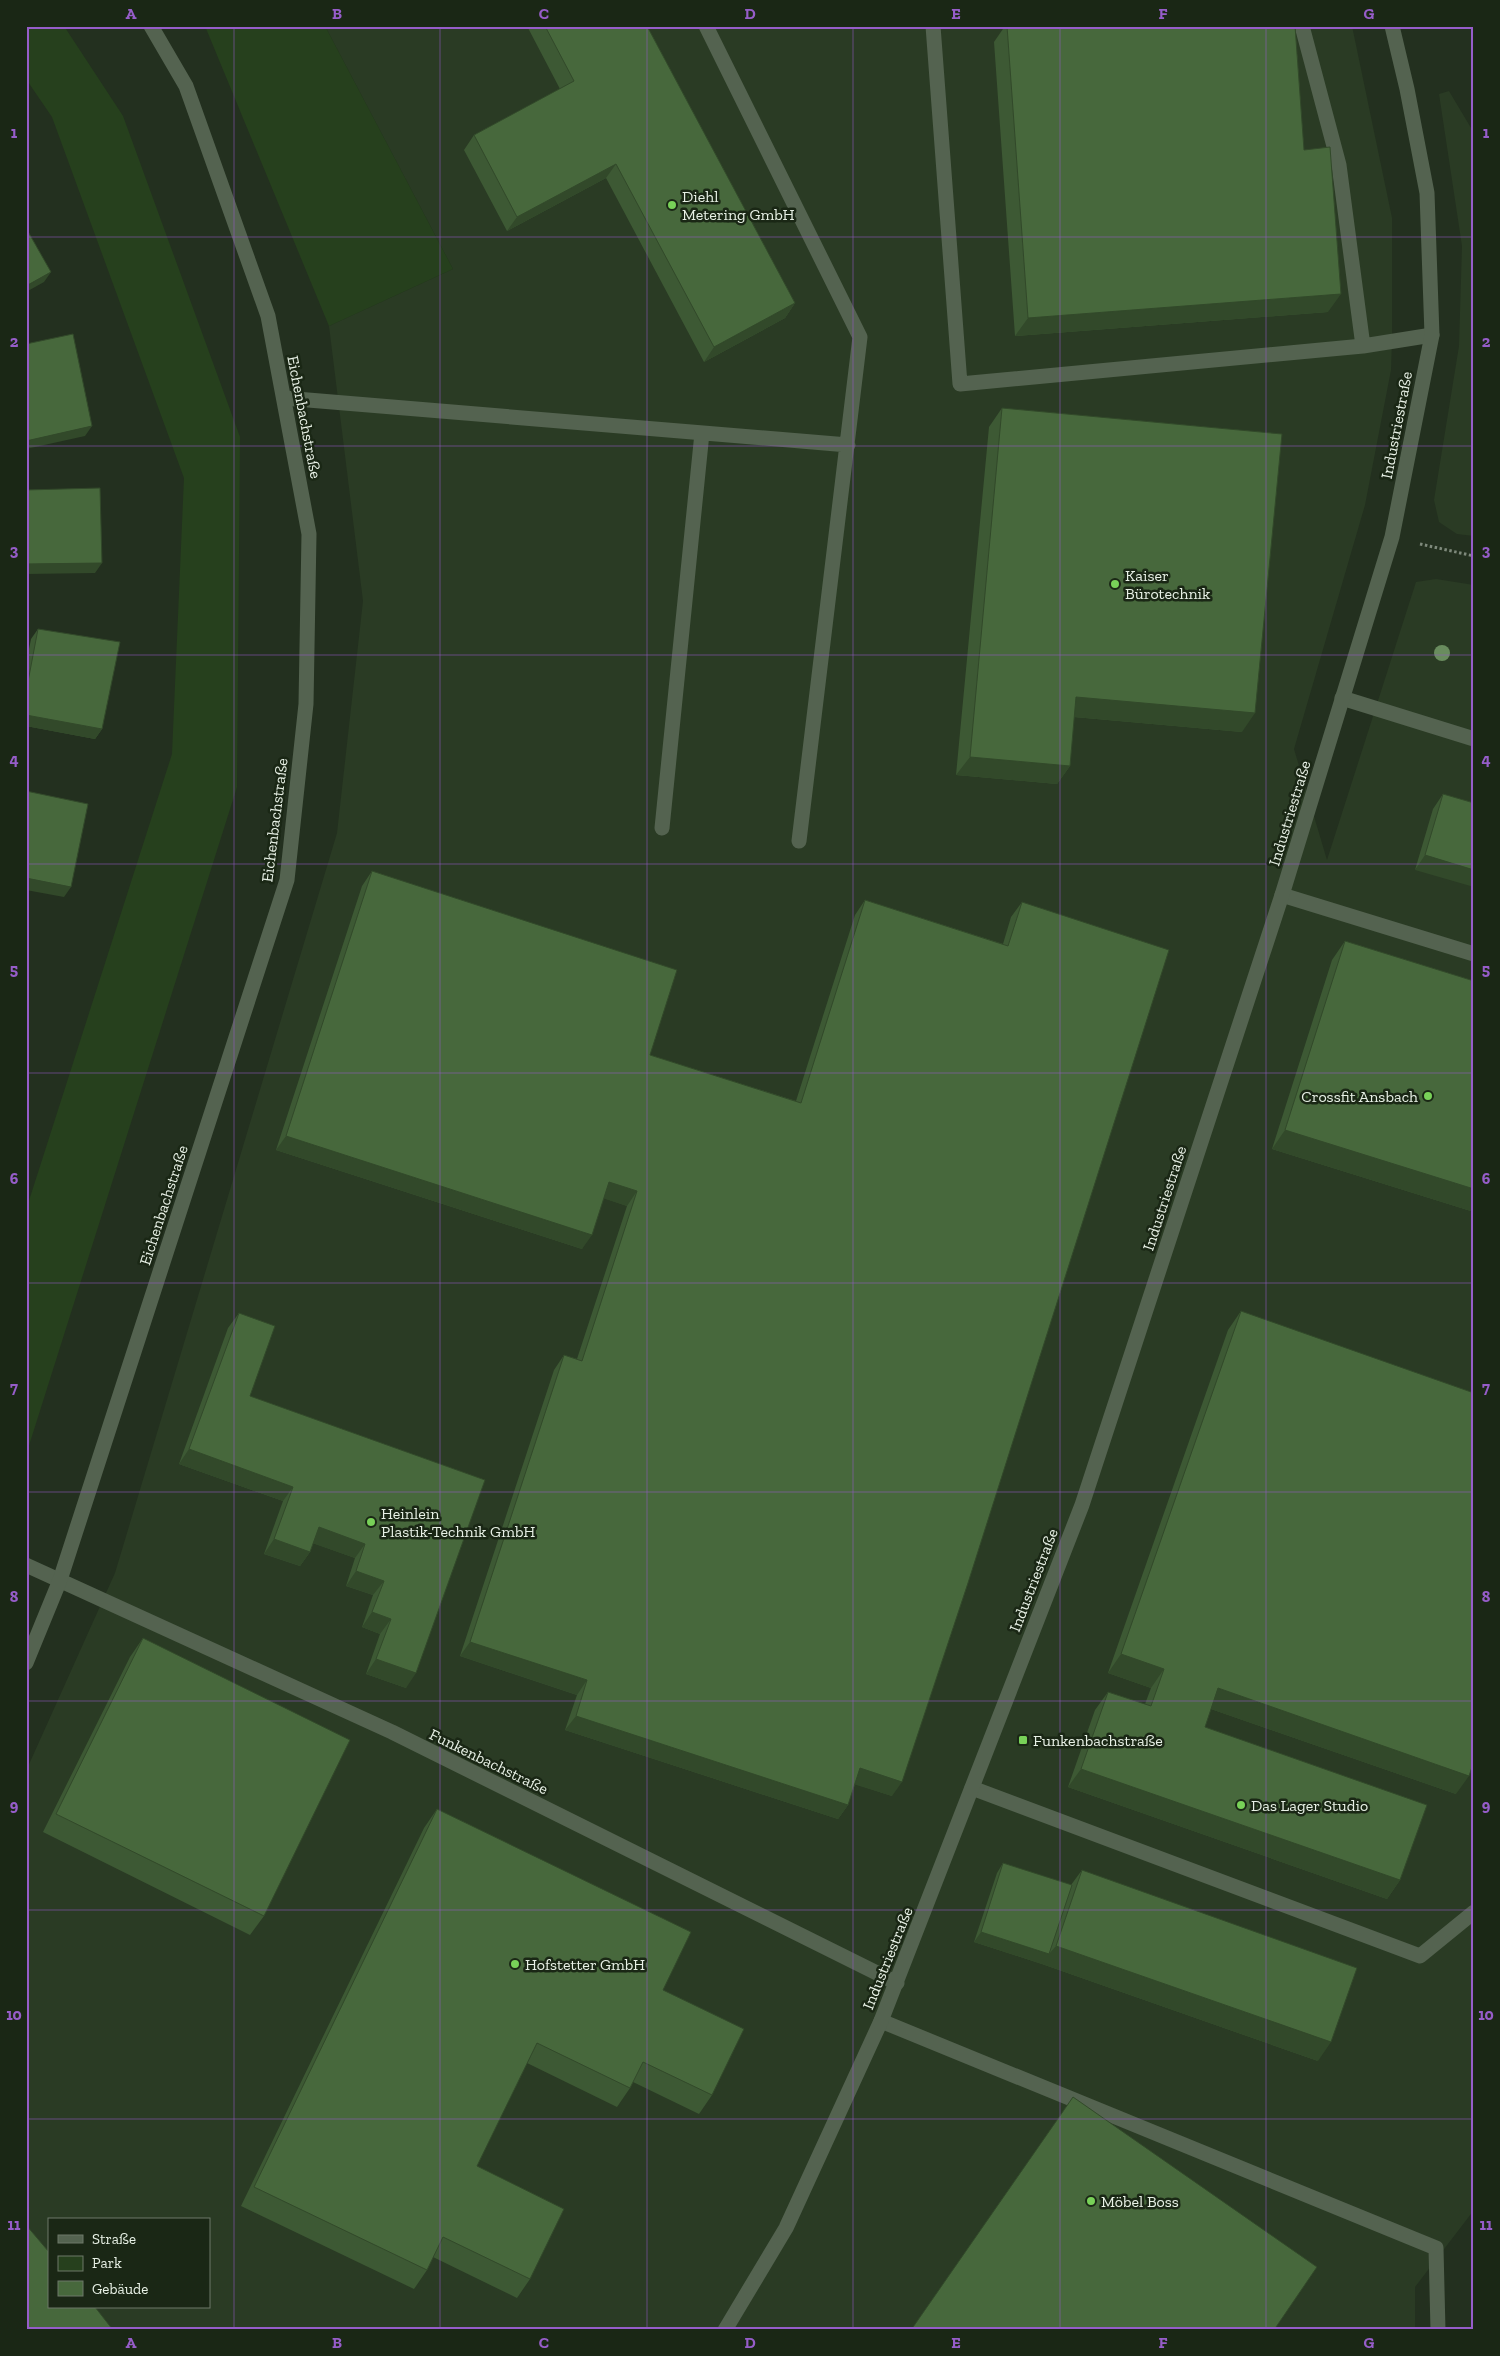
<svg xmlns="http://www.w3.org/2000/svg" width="1500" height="2356" viewBox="0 0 1500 2356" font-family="'Zilla Slab',serif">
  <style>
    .built { fill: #2a3b24; fill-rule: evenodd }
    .green { fill: #26401d }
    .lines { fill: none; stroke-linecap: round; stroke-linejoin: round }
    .path { stroke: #7e897b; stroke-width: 3; stroke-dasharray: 2.5 2.5; stroke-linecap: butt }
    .lane { stroke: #546350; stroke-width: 15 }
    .street { stroke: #546350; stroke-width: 15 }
    .secondary { stroke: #546350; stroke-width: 15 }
    .tree { fill: #698c5e }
    .wall { fill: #3d5934 }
    .shaded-wall { fill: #32492a }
    .building { fill: #47683c; stroke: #32492a }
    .grid { fill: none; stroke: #965dc9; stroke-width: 1; stroke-opacity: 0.55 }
    .poi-dot { fill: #78d158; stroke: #1a2715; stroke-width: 2 }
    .labels { text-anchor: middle; stroke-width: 5; stroke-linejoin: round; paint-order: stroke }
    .poi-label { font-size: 16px; fill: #e8f1e6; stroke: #1a2715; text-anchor: start }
    .street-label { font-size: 16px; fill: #e8f1e6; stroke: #1a2715 }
    .neatline { fill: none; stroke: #965dc9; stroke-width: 2 }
    .grid-label { font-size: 16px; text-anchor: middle; font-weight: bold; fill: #965dc9 }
  </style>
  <rect width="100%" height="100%" fill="#23301f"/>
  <path class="built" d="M325,26H1352L1392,218V341L1391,370L1365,505L1294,749L1327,860L1416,582L1436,579L1474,585V2210L1415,2287V2330H26V1771L115,1573L337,833L363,601L329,326L453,269ZM49,2220H209V2307H49Z
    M1449,91L1474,133V536L1457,534L1439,522L1434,500L1459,346L1462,246L1439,94Z"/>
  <path class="green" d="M26,26H64L123,116L240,437L237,787L26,1455V1210L172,754L184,478L52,117L26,79Z
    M205,26H325L453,269L329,326Z"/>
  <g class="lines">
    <path class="path" d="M1420,544L1474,556"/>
    <path class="lane" d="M706,26L860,337L799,841
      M933,26L960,384L1363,346L1432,335
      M1302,26L1339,165L1363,346
      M284,398L848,445
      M1342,698L1474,739
      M662,828L702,433
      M1282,895L1474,954
      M972,1788L1420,1956L1474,1912
      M881,2021L1436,2248L1438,2330"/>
    <path class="street" d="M26,1565L392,1732L897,1983
      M725,2330L786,2228L881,2021L1082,1505L1282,895L1392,537L1432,335L1427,193L1407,89L1392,26"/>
    <path class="secondary" d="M26,1663L60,1580L287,880L306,704L309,534L268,316L186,86L151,26"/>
  </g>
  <circle class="tree" cx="1442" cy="653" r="8"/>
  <path class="wall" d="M527,26H647L795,303L785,318L704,362L606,178L507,231L464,150L474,135L560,89Z
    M1005,26H1295L1304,150L1328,312L1015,336L994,42Z
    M1002,408L1242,732L1074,717L1070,766L1057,784L956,775L989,427Z
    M38,629L102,729L95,739L26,726V664L31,639Z
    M1443,794L1474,803L1415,870L1433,809Z
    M372,871L650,1055L796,1101L855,915L865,900L1003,944L1011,917L1022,902L892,1796L855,1784L848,1805L838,1819L565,1730L577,1695L460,1656L554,1370L564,1355L577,1359L627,1206L604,1198L582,1249L276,1150L362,886Z
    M1345,941L1474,981V1212L1272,1149L1332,960Z
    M1241,1311L1456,1794L1211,1709L1205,1727L1400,1880L1387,1899L1068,1787L1095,1710L1108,1692L1145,1704L1151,1688L1108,1673L1228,1330Z
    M239,1313L250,1396L485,1480L406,1688L366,1674L380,1634L362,1627L373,1595L346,1586L355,1558L313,1543L310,1552L300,1566L264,1554L283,1501L179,1464L228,1328Z
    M143,1638L264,1916L250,1935L43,1832L130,1657Z
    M437,1809L663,1990L712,2095L699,2114L633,2082L630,2088L617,2107L527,2063L477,2166L530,2279L517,2298L433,2257L427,2270L414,2289L241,2206L424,1828Z
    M1003,1863L1071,1885L1082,1870L1318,2061L1042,1964L974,1942L997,1873Z"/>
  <path class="shaded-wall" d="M616,164L606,178L507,231L517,217Z
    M51,272L44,282L26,292V286Z
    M1341,294L1328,312L1015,336L1028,318Z
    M795,303L785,318L704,362L714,347Z
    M92,426L85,436L26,449V441Z
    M102,563L95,573L26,574V564Z
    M1076,697L1255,713L1242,732L1063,716Z
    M26,715L102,729L95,739L26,726Z
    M970,757L1070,766L1057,784L956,775Z
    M1425,855L1474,870V887L1415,870Z
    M26,878L71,887L64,897L26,890Z
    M1285,1130L1474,1189V1212L1272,1149Z
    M286,1136L592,1235L582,1249L276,1150Z
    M609,1182L637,1191L627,1206L599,1197Z
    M189,1449L293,1487L283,1501L179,1464Z
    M319,1527L365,1544L355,1558L309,1542Z
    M274,1539L310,1552L300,1566L264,1554Z
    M356,1571L384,1581L373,1595L346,1586Z
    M372,1612L391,1619L380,1634L362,1627Z
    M470,1642L587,1680L577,1695L460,1656Z
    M1121,1654L1164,1669L1151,1688L1108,1673Z
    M376,1659L416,1673L406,1688L366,1674Z
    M1218,1688L1469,1776L1456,1794L1205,1707Z
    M576,1716L848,1805L838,1819L565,1730Z
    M860,1768L902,1782L892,1796L850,1783Z
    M1081,1769L1400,1880L1387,1899L1068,1787Z
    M981,1932L1049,1954L1056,1946L1331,2042L1318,2061L1042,1964L974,1942Z"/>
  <path class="building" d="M545,26H647L795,303L714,347L616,164L517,217L474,135L574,81Z
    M1007,26H1295L1304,150L1330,147L1341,294L1028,318Z
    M26,228L51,272L26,286Z
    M73,334L92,426L26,441V344Z
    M1002,408L1282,434L1255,713L1076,697L1070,766L970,757Z
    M100,488L102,563L26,564V490Z
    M38,629L120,642L102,729L26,715V692Z
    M26,791L88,804L71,887L26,878Z
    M1443,794L1474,803V870L1425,855Z
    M372,871L677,970L650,1055L801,1103L865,900L1008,946L1022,902L1169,950L968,1583L902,1782L860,1768L848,1805L576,1716L587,1680L470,1642L564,1355L582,1361L637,1191L609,1182L592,1235L286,1136Z
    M1345,941L1474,981V1189L1285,1130Z
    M1241,1311L1474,1393V1761L1469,1776L1218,1688L1205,1727L1427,1805L1400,1880L1081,1769L1108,1692L1151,1706L1164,1669L1121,1654Z
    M239,1313L275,1326L250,1396L485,1480L416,1673L376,1659L391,1619L372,1612L384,1581L356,1571L365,1544L319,1527L310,1552L274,1539L293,1487L189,1449Z
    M143,1638L350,1740L264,1916L56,1814Z
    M437,1809L691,1932L663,1990L744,2029L712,2095L643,2062L630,2088L537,2043L477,2166L564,2209L530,2279L443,2237L427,2270L254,2187Z
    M1003,1863L1072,1885L1049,1954L981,1932Z
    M1082,1870L1357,1968L1331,2042L1056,1946Z
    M1073,2097L1317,2267L1274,2330H911Z
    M26,2225L49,2252V2307H95L113,2330H26Z"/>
  <path class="grid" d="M234,26V2330M440,26V2330M647,26V2330M853,26V2330M1060,26V2330M1266,26V2330M26,237H1474M26,446H1474M26,655H1474M26,864H1474M26,1073H1474M26,1283H1474M26,1492H1474M26,1701H1474M26,1910H1474M26,2119H1474"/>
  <g class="poi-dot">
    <circle cx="672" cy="205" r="5"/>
    <circle cx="1115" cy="584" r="5"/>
    <circle cx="1428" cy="1096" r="5"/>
    <circle cx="371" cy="1522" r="5"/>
    <rect x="1018" y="1735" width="10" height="10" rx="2.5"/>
    <circle cx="1241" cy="1805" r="5"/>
    <circle cx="515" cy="1964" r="5"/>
    <circle cx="1091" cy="2201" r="5"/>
  </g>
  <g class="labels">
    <g class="poi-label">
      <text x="682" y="202">Diehl<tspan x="682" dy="18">Metering GmbH</tspan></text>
      <text x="1125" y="581">Kaiser<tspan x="1125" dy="18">Bürotechnik</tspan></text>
      <text x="1418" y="1102" text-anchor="end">Crossfit Ansbach</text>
      <text x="381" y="1519">Heinlein<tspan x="381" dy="18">Plastik-Technik GmbH</tspan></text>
      <text x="1033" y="1746">Funkenbachstraße</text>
      <text x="1251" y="1811">Das Lager Studio</text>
      <text x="525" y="1970">Hofstetter GmbH</text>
      <text x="1101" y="2207">Möbel Boss</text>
    </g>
    <g class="street-label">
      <text transform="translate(305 417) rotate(79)" y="6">Eichenbachstraße</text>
      <text transform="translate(1396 425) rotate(-79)" y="6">Industriestraße</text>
      <text transform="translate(1289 813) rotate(-73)" y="6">Industriestraße</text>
      <text transform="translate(274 820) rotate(-83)" y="6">Eichenbachstraße</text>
      <text transform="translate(1164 1198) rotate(-72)" y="6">Industriestraße</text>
      <text transform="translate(163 1205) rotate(-72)" y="6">Eichenbachstraße</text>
      <text transform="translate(1033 1580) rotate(-69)" y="6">Industriestraße</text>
      <text transform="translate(489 1761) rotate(26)" y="6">Funkenbachstraße</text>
      <text transform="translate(887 1958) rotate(-68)" y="6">Industriestraße</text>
    </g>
  </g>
  <rect width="1500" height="2356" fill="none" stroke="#1a2715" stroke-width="55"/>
  <rect x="48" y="2218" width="162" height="90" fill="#1a2715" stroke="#6c7869"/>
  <rect x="58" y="2235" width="25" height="8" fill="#546350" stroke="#6c7869"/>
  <text x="92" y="2244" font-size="15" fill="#e8f1e6">Straße</text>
  <rect x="58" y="2256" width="25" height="15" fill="#26401d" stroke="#6c7869"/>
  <text x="92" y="2268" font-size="15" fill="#e8f1e6">Park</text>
  <rect x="58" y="2281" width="25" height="15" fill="#47683c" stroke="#6c7869"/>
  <text x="92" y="2294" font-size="15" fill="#e8f1e6">Gebäude</text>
  <rect x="28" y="28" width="1444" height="2300" class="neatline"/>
  <g class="grid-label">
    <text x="131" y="19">A</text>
    <text x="337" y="19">B</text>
    <text x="544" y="19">C</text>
    <text x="750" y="19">D</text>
    <text x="956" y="19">E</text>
    <text x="1163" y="19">F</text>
    <text x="1369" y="19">G</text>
    <text x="14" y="138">1</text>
    <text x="1486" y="138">1</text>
    <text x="14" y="347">2</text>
    <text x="1486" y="347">2</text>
    <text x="14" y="556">3</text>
    <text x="1486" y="556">3</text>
    <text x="14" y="765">4</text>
    <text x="1486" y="765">4</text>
    <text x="14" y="975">5</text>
    <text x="1486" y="975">5</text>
    <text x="14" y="1184">6</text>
    <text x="1486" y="1184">6</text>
    <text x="14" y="1393">7</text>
    <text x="1486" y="1393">7</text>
    <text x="14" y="1602">8</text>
    <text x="1486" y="1602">8</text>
    <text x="14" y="1811">9</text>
    <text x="1486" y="1811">9</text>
    <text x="14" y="2020">10</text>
    <text x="1486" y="2020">10</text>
    <text x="14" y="2230">11</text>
    <text x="1486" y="2230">11</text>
    <text x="131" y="2348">A</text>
    <text x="337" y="2348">B</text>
    <text x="544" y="2348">C</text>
    <text x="750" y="2348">D</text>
    <text x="956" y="2348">E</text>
    <text x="1163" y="2348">F</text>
    <text x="1369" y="2348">G</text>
  </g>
</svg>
